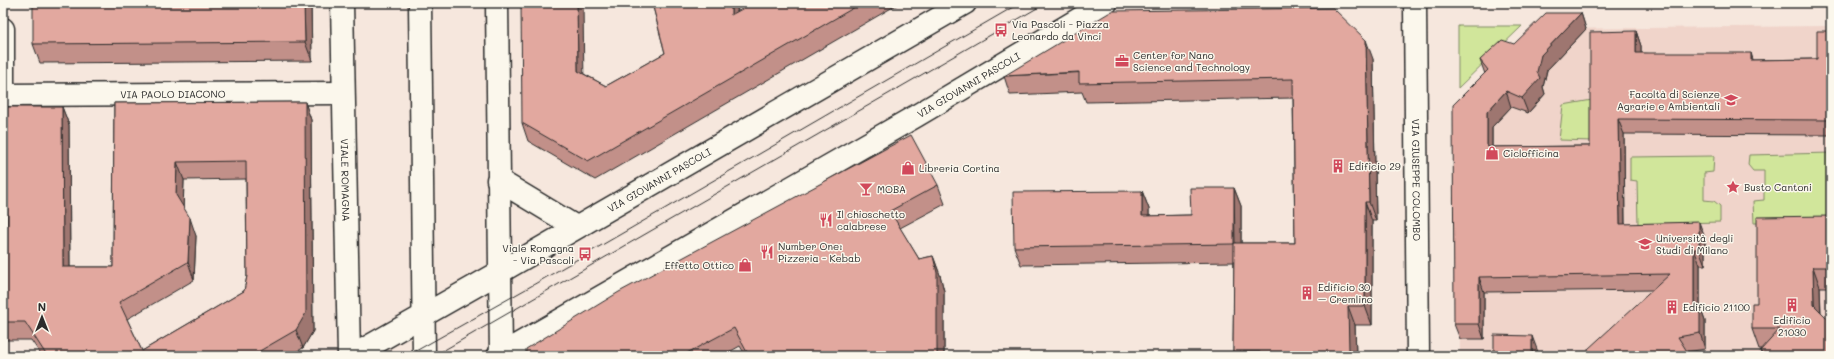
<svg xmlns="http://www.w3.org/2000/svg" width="1834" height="359" viewBox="0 0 1834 359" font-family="Mali,sans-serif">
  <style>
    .built { fill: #f0d4ca }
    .green { fill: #d1e69b; stroke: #7e8863 }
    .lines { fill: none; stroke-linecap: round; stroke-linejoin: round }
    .minor-casing { stroke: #2b2b2b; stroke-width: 25 }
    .major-casing { stroke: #2b2b2b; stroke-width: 25 }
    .minor { stroke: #fbf7ec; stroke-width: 22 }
    .major { stroke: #fbf7ec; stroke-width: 22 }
    .tram { stroke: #2b2b2b; stroke-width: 1 }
    .wall { fill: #c29089; stroke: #2b2b2b; fill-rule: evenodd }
    .shaded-wall { fill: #9e766f; stroke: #2b2b2b }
    .building { fill: #e2a89f; stroke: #2b2b2b; fill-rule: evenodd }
    .labels { text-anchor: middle; stroke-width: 3; stroke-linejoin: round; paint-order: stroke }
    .poi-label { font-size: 10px; fill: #2b2b2b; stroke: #fbf7ec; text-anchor: start }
    .street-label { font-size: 10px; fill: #2b2b2b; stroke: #fbf7ec }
  </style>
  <rect width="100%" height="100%" fill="#f6e7dd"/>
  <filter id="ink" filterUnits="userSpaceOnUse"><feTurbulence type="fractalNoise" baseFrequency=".025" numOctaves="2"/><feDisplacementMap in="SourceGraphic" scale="8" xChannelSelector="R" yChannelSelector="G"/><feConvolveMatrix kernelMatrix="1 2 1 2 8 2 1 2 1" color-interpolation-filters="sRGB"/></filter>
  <g filter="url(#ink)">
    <path class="built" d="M1831,26V356H1460L1459,120L1551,29Z"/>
    <path class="green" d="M1458,26H1522L1458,88Z
      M1592,100L1593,141L1559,140L1563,105Z
      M1831,153V223H1754L1753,201L1764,200V171H1753L1748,165L1749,155Z
      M1714,156L1713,172L1704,173V200L1714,201L1720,206V222L1638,224L1637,181L1630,180V157Z"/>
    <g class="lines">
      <g class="minor-casing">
        <g id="minor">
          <path id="s1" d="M342,3L349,356"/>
          <path d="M497,3L501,356"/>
          <path id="s2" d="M1415,3L1418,356"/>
          <path d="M3,29V95"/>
          <path id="s3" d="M3,95L343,93"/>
          <path d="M498,180L576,227"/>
          <path id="s4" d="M352,356L500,272L965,3"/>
          <path id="s5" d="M498,356L916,116L1106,3"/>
        </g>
      </g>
      <g class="major-casing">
        <path id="major" d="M420,3L424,356"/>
      </g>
      <use href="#minor" class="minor"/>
      <use href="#major" class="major"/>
      <path class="tram" d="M407,356L526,289L1020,3
        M434,356L1046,3"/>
    </g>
    <path class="wall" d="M311,3L312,61L40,63L33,44Z
      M652,3H737L738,12L753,3H900L595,180L528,141L522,123L584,74L606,86L665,53Z
      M1581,13L1586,29L1547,70L1543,87L1545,94L1528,113L1511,107L1492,127V147L1590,146L1636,31L1641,46V53L1753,60L1817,59L1831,31V135L1624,134L1625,224L1705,238V265H1700V307L1705,321V349L1687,352L1589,356L1653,290L1484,292V339H1460L1454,324L1485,74L1480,60Z
      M1373,59L1376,221H1372V325H1355L1356,356H1235L1233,352L1234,262L1021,265L1014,247L1142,191L1149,209V216L1191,215L1234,188L1241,206V243H1295L1293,98L1086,102L1082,92L1010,95L1004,76Z
      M305,102L311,120L313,331L303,348L289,356H42L31,340H3V226H7V183H3V107H62L69,125L70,267H113L114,103ZM246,179L247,276L244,291L142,351L127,319L194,280L196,236L183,207L184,180Z
      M938,185L945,204L900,228L919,259L933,256L940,275L944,291V356H746L740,346L722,356H526Z
      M1831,216V287H1820L1821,312L1831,356H1762L1760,351L1762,349H1759L1752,329L1757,303Z"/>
    <path class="shaded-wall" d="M304,3H311L312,61L305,42Z
      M577,3H583L584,89L578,71Z
      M731,3H737L738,33L731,15Z
      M1581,13L1586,29L1547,70L1543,87L1545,94L1528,113L1522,98L1541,55Z
      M1636,31L1641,46V69L1636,53Z
      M1366,40L1373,59L1376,221L1369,202Z
      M1751,53L1756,69L1751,60Z
      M1506,91L1511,107L1492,127V163L1487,147V112Z
      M305,102L311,120L313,331L303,348L296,330Z
      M62,107L69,125L70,285L63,267Z
      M1618,119L1624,134L1625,239L1620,224Z
      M177,162L184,180L183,213L176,195Z
      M1234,188L1241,206V262L1235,244Z
      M1142,191L1149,209V234L1142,216Z
      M1365,202L1372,221V325L1365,306Z
      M190,218L196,236L194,280L188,262Z
      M1699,222L1705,238V265L1699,249Z
      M1694,249L1700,265V307L1705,321V349L1700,333L1694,306Z
      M933,256L940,275L944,291V356H937Z
      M1813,267L1820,287L1821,325L1814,305Z
      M1479,277L1484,292V339L1479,324Z
      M1348,306L1355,325L1356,356H1343Z
      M1532,336L1538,352V356H1532Z"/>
    <path class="building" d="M33,3H304L305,42L33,44Z
      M521,3H577L578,71L606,86L665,53L652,3H731V15L753,3H862L588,161L522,123Z
      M1333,8L1366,40L1369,202H1365V306H1348L1349,350L1343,356H1260V352H1233L1234,243H1295L1293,79L1079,83V72L1004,76L1112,11Z
      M1546,13H1581L1541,55L1537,72L1540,78L1522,98L1506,91L1487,112V147L1590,146V32L1636,31V53H1751V60L1817,59V31H1831V120L1618,119L1620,224L1699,222V249H1694V306H1700V333L1678,337L1690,356H1589L1588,349L1670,274L1479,277V324H1454L1453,105L1488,70L1480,60L1502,40L1514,44Z
      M305,102L306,313L296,330L251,356H47L25,322H3V226H7V165H3V107H62L63,267H113L114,103ZM246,161L247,276L244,291L142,351L119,302L188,262L190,218L176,195L177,162Z
      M911,135L938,185L890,211L919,259L933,256L937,273V356H749L734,328L687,353L689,356H635L633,353L627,356H526V349L619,292Z
      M1190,188H1234V244L1014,247L1013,192L1142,191V216L1191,215Z
      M1831,216V267H1813L1814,305L1831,322V356H1766L1760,351L1780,329H1752V303H1757V217Z
      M1494,335L1532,336V356H1494Z"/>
  </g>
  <defs>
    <g id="bus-bare" transform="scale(1.08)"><path d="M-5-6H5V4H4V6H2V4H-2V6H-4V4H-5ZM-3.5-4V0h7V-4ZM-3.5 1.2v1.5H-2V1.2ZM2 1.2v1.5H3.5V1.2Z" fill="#d1495b" stroke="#fbf7ec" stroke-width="2.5" paint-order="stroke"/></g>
    <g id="office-bare" transform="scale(1.08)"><path d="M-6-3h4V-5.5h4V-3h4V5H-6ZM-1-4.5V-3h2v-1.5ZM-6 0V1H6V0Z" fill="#d1495b" stroke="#fbf7ec" stroke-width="2.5" paint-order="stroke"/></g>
    <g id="university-bare" transform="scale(1.08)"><path d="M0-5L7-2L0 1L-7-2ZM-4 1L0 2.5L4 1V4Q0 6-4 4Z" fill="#d1495b" stroke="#fbf7ec" stroke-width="2.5" paint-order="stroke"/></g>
    <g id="shop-bare" transform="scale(1.08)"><path d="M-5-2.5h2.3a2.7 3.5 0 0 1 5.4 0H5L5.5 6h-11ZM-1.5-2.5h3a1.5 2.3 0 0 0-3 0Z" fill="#d1495b" stroke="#fbf7ec" stroke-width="2.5" paint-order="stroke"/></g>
    <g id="building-bare" transform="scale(1.08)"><path d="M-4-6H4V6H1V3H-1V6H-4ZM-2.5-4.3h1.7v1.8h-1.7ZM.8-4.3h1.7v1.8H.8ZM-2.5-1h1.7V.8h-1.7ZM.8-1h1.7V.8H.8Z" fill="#d1495b" stroke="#fbf7ec" stroke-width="2.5" paint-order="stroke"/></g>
    <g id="sight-bare" transform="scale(1.08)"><path d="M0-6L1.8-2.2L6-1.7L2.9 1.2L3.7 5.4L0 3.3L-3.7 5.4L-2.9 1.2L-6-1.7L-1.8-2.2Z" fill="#d1495b" stroke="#fbf7ec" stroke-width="2.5" paint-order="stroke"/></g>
    <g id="bar-bare" transform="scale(1.08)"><path d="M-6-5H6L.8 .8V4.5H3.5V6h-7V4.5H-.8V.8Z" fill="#d1495b" stroke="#fbf7ec" stroke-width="2.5" paint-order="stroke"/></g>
    <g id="restaurant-bare" transform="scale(1.08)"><path d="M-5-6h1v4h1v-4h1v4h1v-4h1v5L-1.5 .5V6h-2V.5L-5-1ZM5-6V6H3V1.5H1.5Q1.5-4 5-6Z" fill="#d1495b" stroke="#fbf7ec" stroke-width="2.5" paint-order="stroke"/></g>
  </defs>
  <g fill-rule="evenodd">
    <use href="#bus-bare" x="1001" y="30"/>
    <use href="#office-bare" x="1122" y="61"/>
    <use href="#university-bare" x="1731" y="100"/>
    <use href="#shop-bare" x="1492" y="153"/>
    <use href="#building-bare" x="1338" y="166"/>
    <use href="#shop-bare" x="908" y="168"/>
    <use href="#sight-bare" x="1733" y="187"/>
    <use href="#bar-bare" x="866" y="189"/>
    <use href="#restaurant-bare" x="826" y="220"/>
    <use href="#university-bare" x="1645" y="244"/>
    <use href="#restaurant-bare" x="767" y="252"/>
    <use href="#bus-bare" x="585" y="254"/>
    <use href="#shop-bare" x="745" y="265"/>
    <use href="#building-bare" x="1307" y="293"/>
    <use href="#building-bare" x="1792" y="305"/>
    <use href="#building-bare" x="1672" y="307"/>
  </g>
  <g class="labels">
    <g class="poi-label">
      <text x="1012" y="28">Via Pascoli - Piazza<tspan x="1012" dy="12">Leonardo da Vinci</tspan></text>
      <text x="1133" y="59">Center for Nano<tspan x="1133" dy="12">Science and Technology</tspan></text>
      <text x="1720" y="98" text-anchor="end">Facoltà di Scienze<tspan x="1720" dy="12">Agrarie e Ambientali</tspan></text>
      <text x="1503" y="157">Ciclofficina</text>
      <text x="1349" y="170">Edificio 29</text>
      <text x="919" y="172">Libreria Cortina</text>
      <text x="1744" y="191">Busto Cantoni</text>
      <text x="877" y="193">MOBA</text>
      <text x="837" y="218">Il chioschetto<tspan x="837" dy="12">calabrese</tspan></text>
      <text x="1656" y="242">Università degli<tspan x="1656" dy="12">Studi di Milano</tspan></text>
      <text x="778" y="250">Number One:<tspan x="778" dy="12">Pizzeria - Kebab</tspan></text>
      <text x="574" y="252" text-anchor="end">Viale Romagna<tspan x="574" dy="12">- Via Pascoli</tspan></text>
      <text x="734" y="269" text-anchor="end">Effetto Ottico</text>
      <text x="1318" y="291">Edificio 30<tspan x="1318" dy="12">– Cremlino</tspan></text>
      <text x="1683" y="311">Edificio 21100</text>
      <text x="1792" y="324" text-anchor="middle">Edificio<tspan x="1792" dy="12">21030</tspan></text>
    </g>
    <g class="street-label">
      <text dy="4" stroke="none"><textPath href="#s5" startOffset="543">VIA GIOVANNI PASCOLI</textPath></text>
      <text dy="4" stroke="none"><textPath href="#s3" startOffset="170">VIA PAOLO DIACONO</textPath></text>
      <text dy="4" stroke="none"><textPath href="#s2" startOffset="177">VIA GIUSEPPE COLOMBO</textPath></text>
      <text dy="4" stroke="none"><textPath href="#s1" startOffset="177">VIALE ROMAGNA</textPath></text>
      <text dy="4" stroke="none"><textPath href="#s4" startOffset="354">VIA GIOVANNI PASCOLI</textPath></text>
    </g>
  </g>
  <rect width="1834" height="359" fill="none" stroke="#fbf7ec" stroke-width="16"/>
  <rect x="8" y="8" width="1818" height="343" fill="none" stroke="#2b2b2b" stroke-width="1.5" filter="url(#ink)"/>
  <g transform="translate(42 317)" stroke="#fbf7ec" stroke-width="3" paint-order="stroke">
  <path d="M0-3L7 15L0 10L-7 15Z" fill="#2b2b2b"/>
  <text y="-6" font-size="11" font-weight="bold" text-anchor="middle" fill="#2b2b2b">N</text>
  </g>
</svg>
